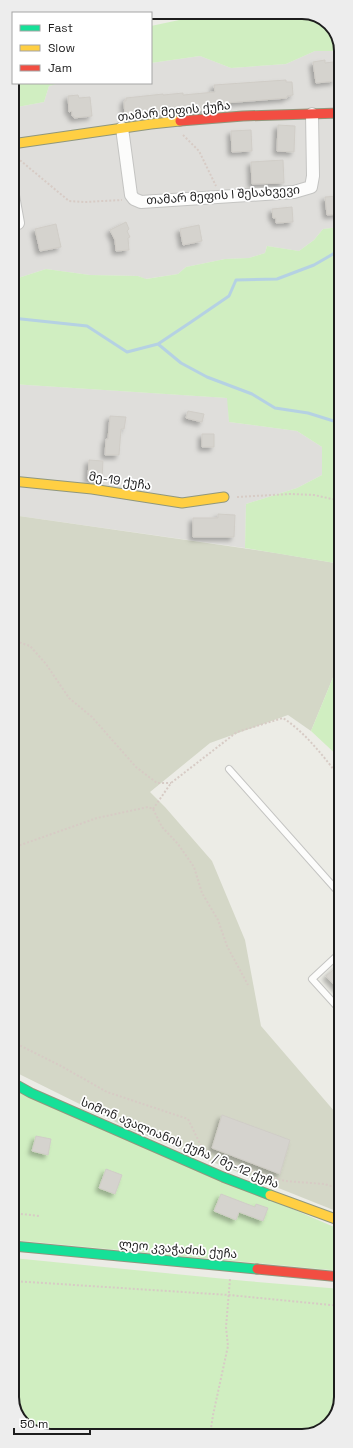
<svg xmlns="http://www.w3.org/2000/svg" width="353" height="1448" viewBox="0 0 353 1448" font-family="'Space Grotesk','Noto Sans Georgian',sans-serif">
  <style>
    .residential { fill: #dfdedb }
    .construction { fill: #d4d7c7 }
    .grass { fill: #d0eec1 }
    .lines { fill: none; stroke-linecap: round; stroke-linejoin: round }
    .stream { stroke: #b5d1e3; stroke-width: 3 }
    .building { fill: #d5d3ce; stroke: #d0cdc7; filter: url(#shadow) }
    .lane-casing { stroke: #c4c4c2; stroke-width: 8 }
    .street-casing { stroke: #c4c4c2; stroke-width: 14 }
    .fast-casing { stroke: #90977d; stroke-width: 11 }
    .slow-casing { stroke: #90977d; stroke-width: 11 }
    .jam-casing { stroke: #90977d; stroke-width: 11 }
    .path { stroke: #d7cbc5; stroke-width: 2; stroke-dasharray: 2 2; stroke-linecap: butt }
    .lane { stroke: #fcfcfb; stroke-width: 6 }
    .street { stroke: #fcfcfb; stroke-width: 12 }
    .fast { stroke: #16e098; stroke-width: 9 }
    .slow { stroke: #ffcf43; stroke-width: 9 }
    .jam { stroke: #f24e42; stroke-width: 9 }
    .labels { text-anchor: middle; stroke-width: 3.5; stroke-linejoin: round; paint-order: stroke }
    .street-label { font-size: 12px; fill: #1d1d1d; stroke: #fff }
    .rim { fill: none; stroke: #1d1d1d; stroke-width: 2 }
  </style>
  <defs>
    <filter id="shadow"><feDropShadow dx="-3.5" dy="3.5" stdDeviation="2" flood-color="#0004"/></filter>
  </defs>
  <rect width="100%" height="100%" fill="#ecece6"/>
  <path class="residential" d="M315,51H340V227L323,229L314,240L299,251L267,246L265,253L249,258L225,259L186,267L178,274L145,279L138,276L90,275L46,269L12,280V108L44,102L49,86L60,83H151V63L200,56L231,68L286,64Z
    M12,384L228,398L229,422L297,431L322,447V475L297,488L246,504L245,548L12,515Z"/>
  <path class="construction" d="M12,515L276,553L341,564V658L311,731L288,715L210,743L150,792L165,807L212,861L245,940L261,1026L341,1119V1213L130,1129L13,1071Z"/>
  <path class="grass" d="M51,12H198L180,13L151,19V13H48Z
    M303,12H307L330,23L340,43V51H315L286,64L231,68L200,56L151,63V26L184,19L302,18Z
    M12,57H13V83H60L49,86L44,102L12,108Z
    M340,227L341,564L245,548L246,504L297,488L322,475V447L297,431L229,422L227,398L12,384V280L46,269L90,275L138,276L146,279L178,274L186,267L225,259L249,258L265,253L267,246L299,251L314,240L323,229Z
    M341,658V759L311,731Z
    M13,1088L341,1230V1271L13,1240Z
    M13,1258L246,1281L341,1289V1398L332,1423L310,1435L46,1436L25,1426L13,1405Z"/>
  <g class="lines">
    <path class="stream" d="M12,318L87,326L127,352L158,344L191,322L229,296L236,280L277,279L314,265L340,250
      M158,344L181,363L207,377L252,394L275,408L308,413L340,423"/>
  </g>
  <path class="building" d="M325,60V63L333,62L335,81L316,83L313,62Z
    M286,80V82H292L293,95L287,96V98L212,104L213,109L125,118L124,101H126V98L163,94V95L183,93V95L215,92L214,85Z
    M78,95L79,98L90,97L92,116L74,118V116H72V111L69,112L68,96Z
    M278,125L295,126L294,152L277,151Z
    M251,130L252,151L232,152L231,131Z
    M283,160L284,183L252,184L251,162Z
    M338,196L339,214L327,215L325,197Z
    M292,207L293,222L276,223V218H273L272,209Z
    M126,222L129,229L127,231L130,237L128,238L129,250L116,251L115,240L110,230Z
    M56,224L61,247L40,251L35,229Z
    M199,225L202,241L183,245L180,229Z
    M188,411L204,414L202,422L186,418Z
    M110,416L126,417L124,429H121L119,455H105L106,439H108Z
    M202,434H214V447H202Z
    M89,460L103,461L102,480L88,479Z
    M218,514L235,515L234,537H193V518H218Z
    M341,963V992L326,976Z
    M222,1115L290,1140L280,1174L212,1148Z
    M36,1136L51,1139L48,1155L32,1151Z
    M106,1169L122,1175L115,1194L99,1188Z
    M221,1194L255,1207L256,1204L268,1208L263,1221L239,1212L236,1220L214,1211Z"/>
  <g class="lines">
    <g class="lane-casing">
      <path id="lane" d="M229,769L341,895
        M341,952L312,979L341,1011"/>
    </g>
    <g class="street-casing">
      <path id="street" d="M124,13L127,12
        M122,128L131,195L134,199L141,202L294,192L311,187L313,176L312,114
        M12,190L18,223"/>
    </g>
    <g class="fast-casing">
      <path id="fast" d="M13,1083L31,1093L223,1177L270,1195
        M13,1246L257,1269"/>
    </g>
    <g class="slow-casing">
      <path id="slow" d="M12,144L151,124L180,121
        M12,481L92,489L182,503L224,497
        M270,1195L341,1221"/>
    </g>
    <g class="jam-casing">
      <path id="jam" d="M180,121L243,116L340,113
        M257,1269L341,1277"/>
    </g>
    <path class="path" d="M183,135L199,151L216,186
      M12,159L21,161L69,201L85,202L122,200
      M237,497L290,494L314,495L341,501
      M12,640L30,646L46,664L69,698L92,717L136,767L157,783H171
      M153,809L171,783L237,732L283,718C306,733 324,757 341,779
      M12,848L97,818L148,807L153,809L162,827L178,844L194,867L202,893L218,920L227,946L248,985
      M13,1042L61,1066L107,1092L188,1119L205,1154
      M221,1161L285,1181L324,1184L341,1189
      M13,1213L39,1216
      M13,1281L229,1295L341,1306
      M210,1435L213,1415L228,1346L226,1327L230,1279"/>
    <use href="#lane" class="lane"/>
    <use href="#street" class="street"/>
    <use href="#fast" class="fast"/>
    <use href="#slow" class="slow"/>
    <use href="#jam" class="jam"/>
  </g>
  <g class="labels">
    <g class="street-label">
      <text transform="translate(174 111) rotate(-6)" y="4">თამარ მეფის ქუჩა</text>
      <text transform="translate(223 195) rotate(-4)" y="4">თამარ მეფის I შესახვევი</text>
      <text transform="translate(120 481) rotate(9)" y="4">მე-19 ქუჩა</text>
      <text transform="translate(180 1143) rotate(23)" y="4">სიმონ ავალიანის ქუჩა / მე-12 ქუჩა</text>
      <text transform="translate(178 1249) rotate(5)" y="4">ლეო კვაჭაძის ქუჩა</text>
    </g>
  </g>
  <path d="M0 0H353V1448H0ZM51 19H302A32 32 0 0 1 334 51V1397A32 32 0 0 1 302 1429H51A32 32 0 0 1 19 1397V51A32 32 0 0 1 51 19Z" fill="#ededed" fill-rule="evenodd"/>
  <path class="rim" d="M51 19H302A32 32 0 0 1 334 51V1397A32 32 0 0 1 302 1429H51A32 32 0 0 1 19 1397V51A32 32 0 0 1 51 19Z"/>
  <rect x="12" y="12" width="140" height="72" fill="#ffffff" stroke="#a5a5a5"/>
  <rect x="20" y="25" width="20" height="6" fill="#16e098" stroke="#a5a5a5"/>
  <text x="48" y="32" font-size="12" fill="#1d1d1d">Fast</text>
  <rect x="20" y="45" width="20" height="6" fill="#ffcf43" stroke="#a5a5a5"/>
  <text x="48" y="52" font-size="12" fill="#1d1d1d">Slow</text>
  <rect x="20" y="65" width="20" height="6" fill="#f24e42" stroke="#a5a5a5"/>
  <text x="48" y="72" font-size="12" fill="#1d1d1d">Jam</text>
  <path d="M14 1428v6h76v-6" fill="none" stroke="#1d1d1d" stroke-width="2"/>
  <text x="20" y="1428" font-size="12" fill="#1d1d1d" stroke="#ffffff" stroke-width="3" paint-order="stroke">50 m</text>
</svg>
